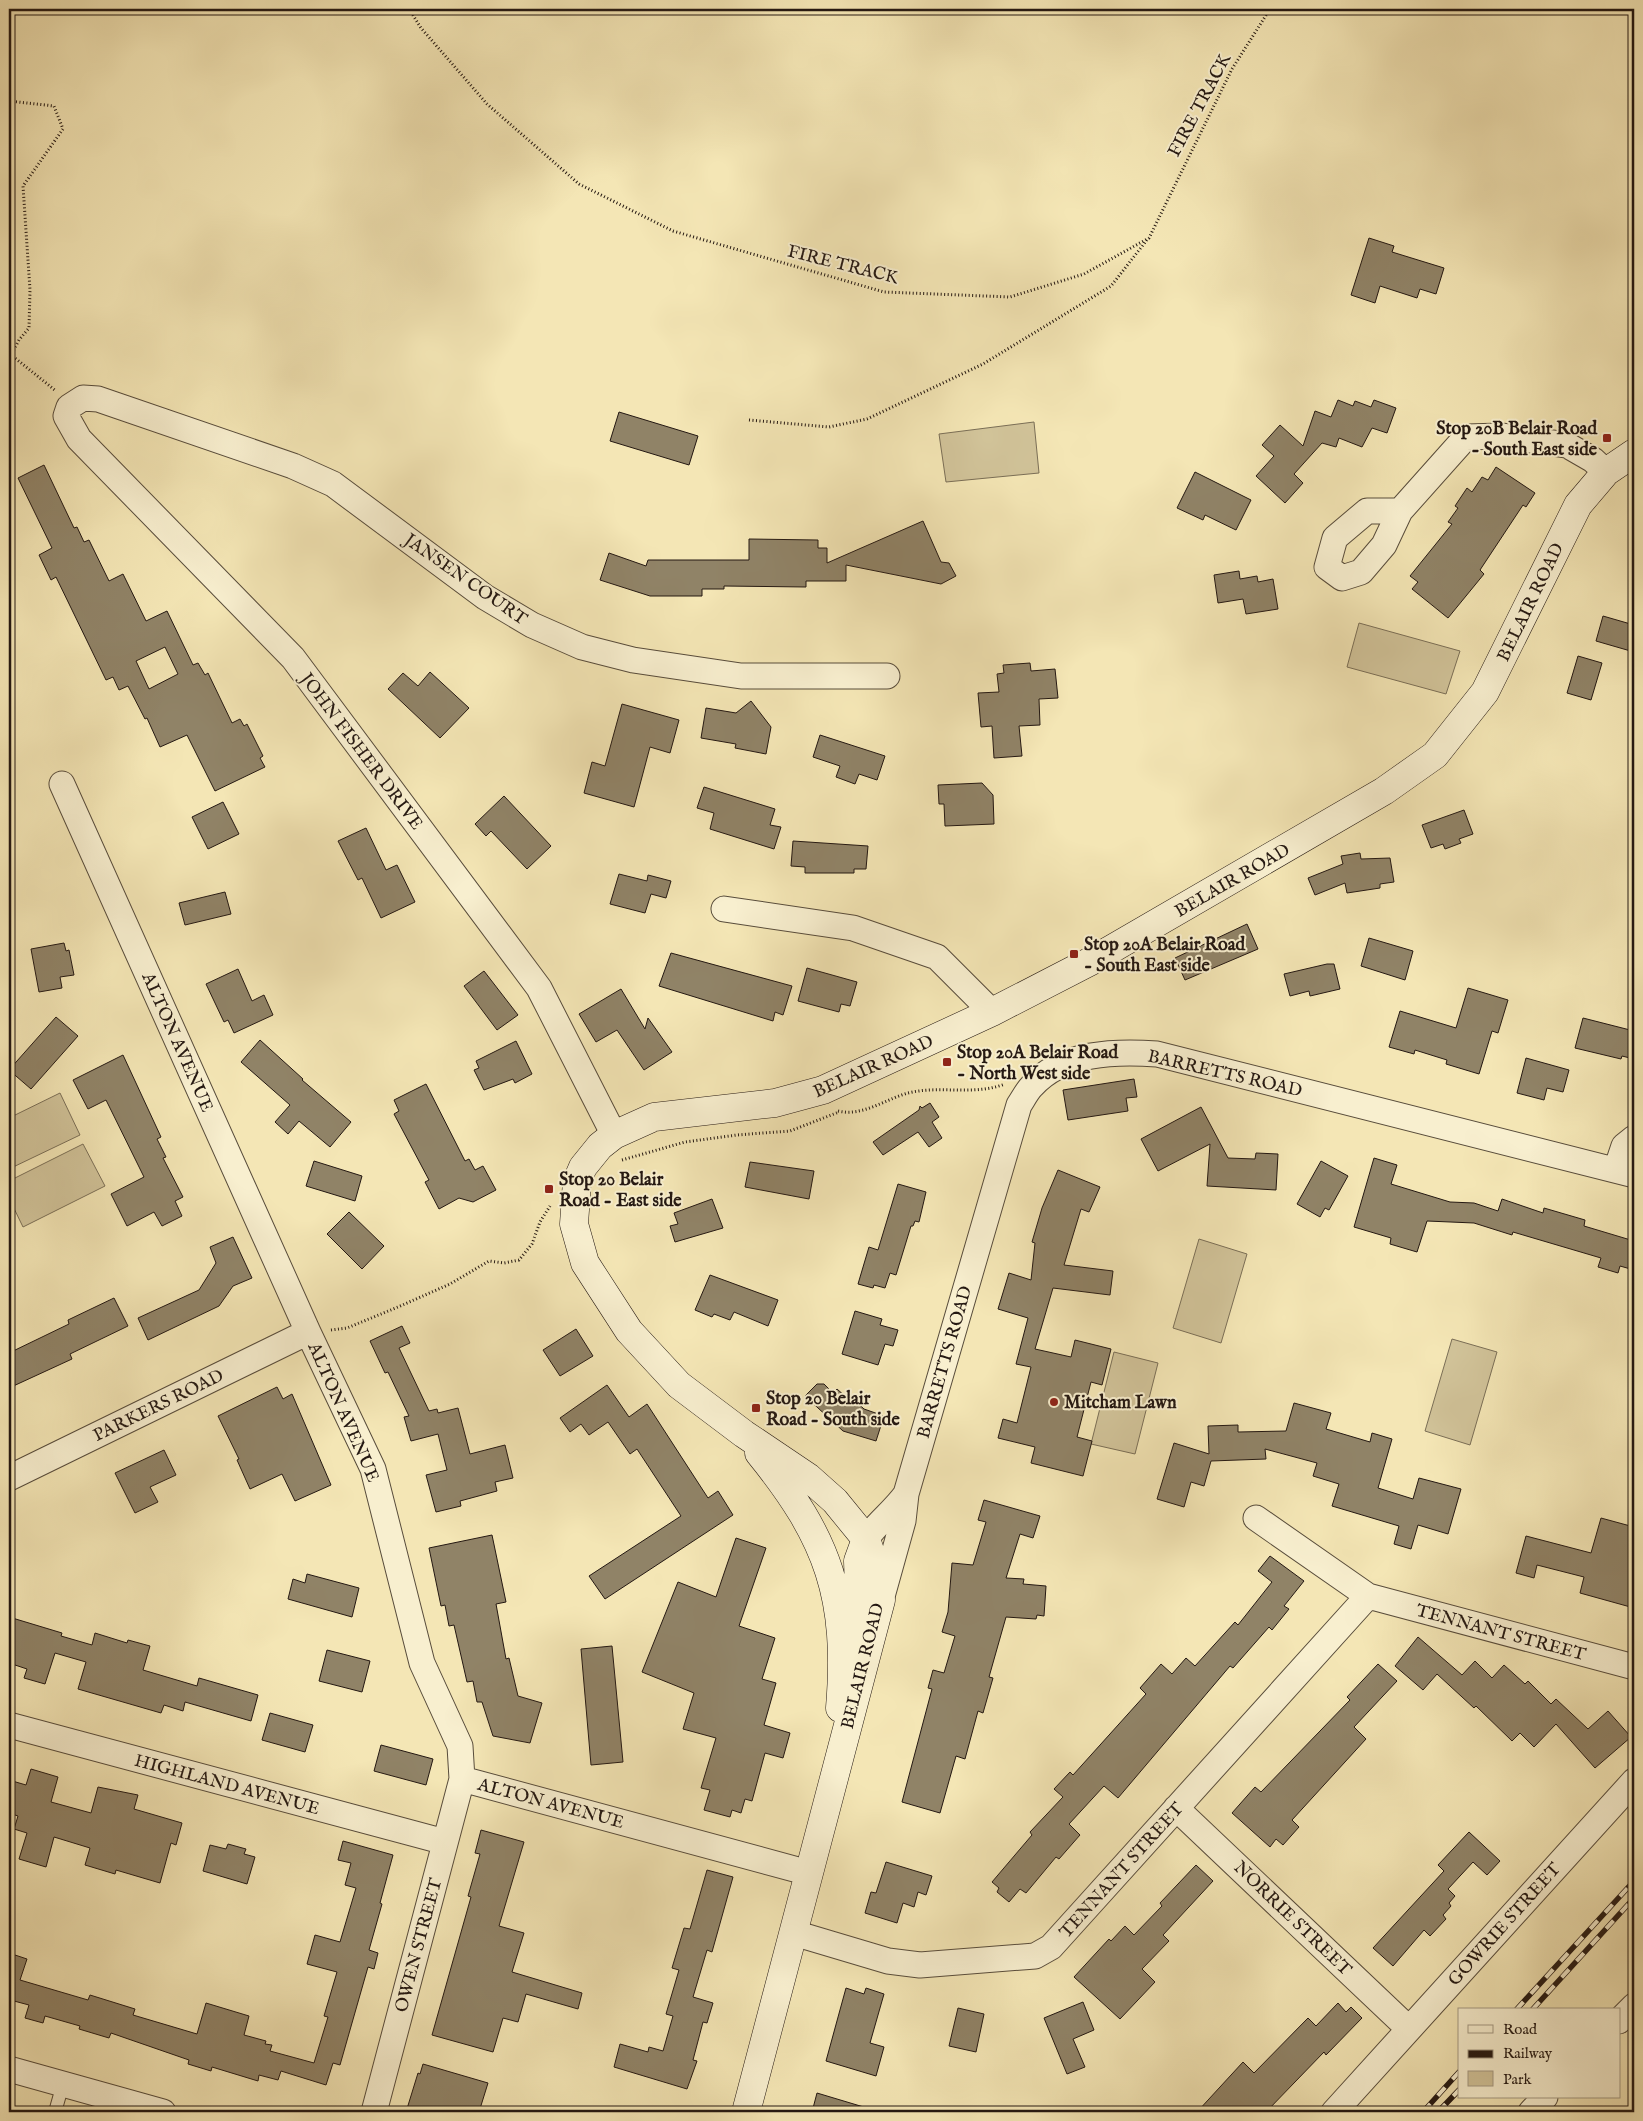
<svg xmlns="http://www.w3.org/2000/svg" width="1643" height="2121" viewBox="0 0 1643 2121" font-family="'IM FELL English',serif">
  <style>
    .green { fill: #d1c399; stroke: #7a6e56 }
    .building { fill: #908367; stroke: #241812; fill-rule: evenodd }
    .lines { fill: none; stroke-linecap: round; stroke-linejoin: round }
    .lane-casing { stroke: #584c3b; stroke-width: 14 }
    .street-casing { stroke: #584c3b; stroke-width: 27 }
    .secondary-casing { stroke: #241812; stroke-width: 29 }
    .path { stroke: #241812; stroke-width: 3; stroke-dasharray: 1 2.5; stroke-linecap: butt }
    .lane { stroke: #f8efcf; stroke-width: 12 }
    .street { stroke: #f8efcf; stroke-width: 25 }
    .secondary { stroke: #f8efcf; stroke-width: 28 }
    .rail-casing { stroke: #241812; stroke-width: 5.5 }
    .rail { stroke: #f8efcf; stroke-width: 4; stroke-dasharray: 11; stroke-linecap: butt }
    .poi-dot { fill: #8f2418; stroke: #f8efcf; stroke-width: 2 }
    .labels { text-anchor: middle; stroke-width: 4; stroke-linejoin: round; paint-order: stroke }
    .street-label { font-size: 18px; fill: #241812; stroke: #f8efcf }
    .poi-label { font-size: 18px; font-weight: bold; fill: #241812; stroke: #f8efcf; text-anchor: start }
  </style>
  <rect width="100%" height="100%" fill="#f4e6b5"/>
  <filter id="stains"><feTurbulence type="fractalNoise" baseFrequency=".004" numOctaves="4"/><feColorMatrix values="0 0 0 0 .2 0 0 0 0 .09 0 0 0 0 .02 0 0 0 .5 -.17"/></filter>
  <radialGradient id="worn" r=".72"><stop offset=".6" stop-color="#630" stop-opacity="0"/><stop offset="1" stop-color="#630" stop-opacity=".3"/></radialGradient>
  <path class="green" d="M1034,422L1039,473L946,482L939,434Z
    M1359,623L1460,651L1446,694L1347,667Z
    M60,1093L80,1135L9,1169V1118Z
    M83,1144L105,1186L23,1227L9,1198V1181Z
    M1199,1239L1247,1254L1221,1343L1173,1328Z
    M1452,1339L1497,1352L1470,1445L1425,1431Z
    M1114,1352L1158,1363L1135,1454L1091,1444Z"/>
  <path class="building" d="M1369,238L1394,246L1392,252L1444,268L1436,294L1420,289L1417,298L1380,286L1375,303L1351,295Z
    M1338,400L1353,406L1355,401L1371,407L1374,400L1396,408L1387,433L1372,428L1362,447L1339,438L1336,447L1322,443L1294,474L1303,483L1285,503L1256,476L1274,456L1262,445L1280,425L1303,446L1315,411L1331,417Z
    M619,412L698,436L689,465L610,441Z
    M44,465L74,528L77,527L84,542L89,540L109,581L123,574L146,621L167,611L193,665L198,663L205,675L208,673L232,723L240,719L244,726L247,724L263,756L260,758L265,767L215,791L187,735L160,747L147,718L145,719L128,686L119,690L113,677L106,680L56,577L51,580L39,555L52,548L18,478ZM165,647L178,674L149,689L136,661Z
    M1496,467L1535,493L1526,507L1523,505L1480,570L1484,574L1448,618L1412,589L1418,582L1410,576L1452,524L1448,522L1458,508L1455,506L1467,488L1472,492L1482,477L1488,480Z
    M1195,472L1251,500L1236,530L1205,515L1203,520L1177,508Z
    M923,521L941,562L949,563L956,576L941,584L846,565V581H806V587L724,586V589H702V596H650L600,580L609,553L646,566L648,560H749V539L818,540V548H827V563Z
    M1239,571L1240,579L1257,576L1258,582L1273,579L1278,609L1246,614L1243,599L1218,603L1214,575Z
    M1603,616L1634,625V652L1596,641Z
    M1578,656L1602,663L1591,700L1567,693Z
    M1030,663L1031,671L1055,669L1058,698L1039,699L1040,725L1019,726L1022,756L994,758L992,726L981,727L978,693L999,692L997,674L1004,673L1003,665Z
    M430,672L469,708L440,738L388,689L403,673L418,686Z
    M751,701L771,727L766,754L735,748L736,744L701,738L706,708L736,713Z
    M622,704L679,720L670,753L650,747L634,807L584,793L592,762L605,766Z
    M820,735L885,756L877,780L859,774L855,784L836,777L840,766L813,757Z
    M982,783L993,795L994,824L945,826L944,804H939L938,785Z
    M704,787L775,809L770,825L781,827L774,849L710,829L714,813L697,808Z
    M504,796L551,846L527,869L491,831L486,836L475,824Z
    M223,802L239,834L208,849L192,817Z
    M1464,810L1473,834L1459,839L1461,843L1445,849L1443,844L1431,848L1422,825Z
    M366,828L386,870L397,865L415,902L381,918L362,878L358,880L338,841Z
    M793,841L868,846L866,869H854V873H805V867L791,866Z
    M1360,853L1361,859L1390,858L1394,882L1380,884V888L1347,893L1345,883L1315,895L1308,878L1343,864L1341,856Z
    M619,874L647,881L648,875L671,881L666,898L651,894L645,913L610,904Z
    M225,892L231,914L185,925L179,903Z
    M1247,924L1258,949L1185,980L1175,958Z
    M1369,938L1413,951L1405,980L1361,966Z
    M64,943L66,951L69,950L74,975L60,977L62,988L39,992L31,949Z
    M671,953L792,986L783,1015L775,1012L773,1021L659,986Z
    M1327,964H1334L1340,989L1310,996L1309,991L1290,996L1284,974Z
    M807,968L857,982L850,1006L841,1004L839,1012L798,1001Z
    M238,969L252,1001L264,995L273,1015L234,1033L228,1020L224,1022L206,984Z
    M484,971L518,1015L497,1030L464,986Z
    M1468,988L1508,1000L1498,1033L1492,1031L1479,1074L1446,1064L1447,1060L1415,1050L1414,1054L1389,1047L1400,1011L1456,1028Z
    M621,989L645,1029L648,1018L672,1052L644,1070L617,1030L596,1042L579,1014Z
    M56,1017L78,1036L31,1089L9,1070Z
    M1583,1018L1634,1031V1059L1622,1056L1621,1059L1575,1048Z
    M260,1040L303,1079L302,1080L351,1122L330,1147L299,1121L288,1134L275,1122L290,1105L241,1062Z
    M516,1041L532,1074L515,1083L513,1079L484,1090L474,1070L479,1068L476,1061Z
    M123,1055L161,1137L157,1139L166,1157L163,1158L183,1197L175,1201L182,1216L162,1226L154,1212L127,1226L111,1194L144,1177L106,1100L88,1109L73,1080Z
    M1526,1058L1569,1070L1563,1092L1547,1088L1544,1100L1517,1093Z
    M1134,1079L1137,1097L1126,1098L1128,1111L1068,1120L1063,1090Z
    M426,1084L465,1161L469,1159L475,1170L483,1166L496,1190L473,1202L459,1198L439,1209L425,1182L429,1180L394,1114L399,1111L394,1100Z
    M930,1103L939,1117L932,1122L942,1138L929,1147L918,1132L883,1155L873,1142L919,1110L920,1106L922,1108Z
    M1201,1107L1228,1158L1255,1159L1256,1153L1278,1154L1276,1190L1207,1186L1210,1144L1158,1171L1141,1139Z
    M1374,1158L1397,1165L1391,1184L1450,1202L1474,1203L1498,1211L1502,1199L1543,1213L1544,1208L1585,1220L1584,1226L1634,1241V1270L1620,1266L1618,1273L1598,1267L1601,1258L1513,1232L1512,1235L1474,1223L1427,1221L1417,1252L1390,1244L1391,1238L1354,1227Z
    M314,1161L362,1176L355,1201L306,1186Z
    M1321,1161L1348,1176L1329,1210L1325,1208L1320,1217L1297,1204Z
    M750,1162L814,1171L809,1199L745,1187Z
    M1058,1170L1100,1187L1089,1212L1081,1209L1064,1265L1113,1271L1110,1295L1053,1288L1035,1349L1071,1357L1075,1340L1111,1349L1102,1385L1091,1382L1077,1437L1092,1441L1083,1476L1031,1463L1035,1447L998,1438L1003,1419L1017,1423L1031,1367L1016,1364L1028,1318L998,1309L1009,1273L1031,1280L1035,1243L1032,1242L1042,1208Z
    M898,1184L926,1192L919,1222L915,1221L913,1226H911L896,1275L890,1273L885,1288L874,1285L873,1288L858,1284L869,1247L878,1250Z
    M712,1199L723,1228L675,1242L670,1226L678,1224L674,1213Z
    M349,1212L384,1246L362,1269L327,1234Z
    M233,1237L252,1278L233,1286L219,1306L148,1340L138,1318L199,1290L216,1263L210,1247Z
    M710,1275L778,1300L768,1326L734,1312L730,1320L714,1314L712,1317L695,1310Z
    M114,1298L128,1326L70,1354L72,1359L9,1388V1353L69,1324L68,1320Z
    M855,1311L882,1319L880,1325L898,1330L893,1346L885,1344L878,1365L842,1354Z
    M402,1326L410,1343L399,1348L429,1411L437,1409L438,1413L458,1408L470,1454L505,1445L513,1478L495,1482L497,1491L460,1501L461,1506L436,1512L426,1475L447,1470L438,1434L411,1441L404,1417L409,1416L388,1372L385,1373L370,1341Z
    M576,1329L593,1356L560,1376L543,1350Z
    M817,1384H824L833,1393L837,1389L846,1397L848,1394L864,1409L884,1416L876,1441L843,1431L805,1396Z
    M607,1385L629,1417L647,1404L708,1498L718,1491L733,1515L605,1599L589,1576L681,1516L637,1449L630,1454L608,1422L589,1435L581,1424L570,1432L560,1418Z
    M277,1387L283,1399L292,1394L331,1485L295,1501L282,1474L250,1489L237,1460L239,1459L218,1416Z
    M1294,1403L1331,1413L1326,1429L1370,1442L1372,1433L1392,1439L1378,1488L1413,1499L1419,1478L1461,1489L1448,1534L1418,1525L1411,1549L1394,1544L1399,1526L1332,1506L1339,1484L1313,1476L1317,1463L1265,1449L1266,1459L1211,1461L1204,1486L1191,1482L1184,1507L1157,1499L1174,1443L1209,1454L1208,1426L1238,1425V1432L1286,1431Z
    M164,1450L176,1475L150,1487L158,1502L135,1513L115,1473Z
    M984,1500L1040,1516L1033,1538L1020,1534L1006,1578L1024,1579L1023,1584L1046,1586L1044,1616L1037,1615L1036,1619L1006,1617L989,1677L993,1678L983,1713L978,1711L965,1759L956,1756L940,1813L902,1802L932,1689L928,1688L933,1670L944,1673L955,1636L942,1632L948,1612L952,1563L973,1565L986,1522L978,1520Z
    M1601,1518L1634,1527V1608L1580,1593L1584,1577L1537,1565L1534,1578L1516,1573L1526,1536L1591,1553Z
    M492,1535L506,1602L496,1604L506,1659L509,1658L518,1696L542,1703L530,1743L493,1736L482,1702H477L473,1681L467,1682L454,1625L449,1626L445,1605L441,1606L429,1548Z
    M736,1538L766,1548L739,1626L775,1638L762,1679L776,1683L764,1725L790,1733L783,1758L765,1753L752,1801L745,1799L741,1813L732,1810L730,1817L704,1810L710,1790L701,1788L716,1738L683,1729L694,1693L642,1672L678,1582L716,1597Z
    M1270,1556L1304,1581L1284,1606L1289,1609L1272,1630L1269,1627L1233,1668L1230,1666L1118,1798L1104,1786L1069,1824L1080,1835L1059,1859L1056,1857L1026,1893L1020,1889L1009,1902L997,1892L999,1888L992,1882L1032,1835L1030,1832L1063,1797L1054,1789L1070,1772L1073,1775L1146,1694L1140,1688L1161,1664L1172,1674L1186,1658L1195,1666L1235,1622L1238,1625L1272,1582L1258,1571Z
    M307,1574L359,1588L352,1617L288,1599L293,1579L305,1583Z
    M9,1617L62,1633L61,1636L92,1645L95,1633L127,1643L128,1640L150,1646L143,1670L197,1686L199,1678L258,1695L251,1721L185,1702L183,1711L164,1705L161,1713L78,1689L86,1662L55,1653L45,1684L24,1678L27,1669L9,1663Z
    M1418,1637L1462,1675L1475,1661L1492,1678L1504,1665L1525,1684L1528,1681L1551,1704L1556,1699L1588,1729L1608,1711L1631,1737L1595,1768L1556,1724L1534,1747L1520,1733L1512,1741L1476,1706L1474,1708L1437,1674L1423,1690L1395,1666Z
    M612,1646L623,1762L591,1765L581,1649Z
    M327,1650L370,1661L362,1692L319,1681Z
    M1378,1664L1397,1681L1354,1727L1366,1739L1292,1820L1299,1827L1283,1845L1276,1839L1270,1847L1232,1813L1255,1787L1261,1792L1350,1700L1347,1697Z
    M270,1713L313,1725L305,1752L262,1740Z
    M381,1745L433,1759L426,1785L374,1771Z
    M31,1769L58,1777L51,1802L91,1813L98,1787L138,1795L134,1809L182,1823L176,1845L171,1843L160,1883L116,1870L115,1874L85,1865L90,1848L54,1837L46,1867L19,1859L27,1833L14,1829L18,1816L9,1813V1780L26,1785Z
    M481,1830L524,1842L499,1926L524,1933L512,1972L582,1993L578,2009L526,1994L518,2022L503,2018L493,2052L432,2035L471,1897L468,1896L480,1854L475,1853Z
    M1469,1832L1500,1861L1487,1875L1473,1862L1448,1889L1455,1896L1449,1903L1451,1906L1443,1915L1446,1919L1430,1936L1424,1930L1393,1966L1373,1948L1444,1871L1438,1865Z
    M343,1841L393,1855L380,1903L382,1904L369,1950L378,1953L374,1969L368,1967L340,2065L333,2063L326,2085L281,2071L278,2080L259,2075L258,2081L212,2067L211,2071L188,2064L189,2060L111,2033L109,2038L79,2029L80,2026L45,2016L43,2023L25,2018L29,2005L14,2001L13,2004L9,2003V1953L27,1959L20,1980L88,2000L90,1995L135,2009L133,2015L197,2034L206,2003L249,2016L244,2035L266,2041L265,2044L272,2045L270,2051L314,2063L328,2017L324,2016L337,1972L307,1964L315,1935L340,1942L356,1888L345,1885L351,1863L338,1860Z
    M228,1844L246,1849L244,1854L255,1857L247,1884L203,1871L210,1845L226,1849Z
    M886,1862L932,1876L926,1895L918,1892L914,1907L903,1903L897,1923L865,1913L871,1892L876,1893Z
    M1196,1865L1213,1881L1163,1935L1169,1941L1142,1969L1155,1982L1120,2019L1074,1977L1109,1939L1111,1941L1125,1926L1134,1935L1162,1906L1160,1903Z
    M707,1870L733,1877L712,1952L707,1950L693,1997L713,2003L707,2023L703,2022L693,2060L697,2061L687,2089L614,2067L620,2044L648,2052L649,2047L663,2051L673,2016L666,2014L679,1970L672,1968L684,1928L690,1929Z
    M846,1988L864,1994L866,1988L884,1994L870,2043L884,2047L876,2076L826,2061Z
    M1083,2002L1094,2030L1073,2039L1085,2067L1067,2074L1044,2018Z
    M1338,2003L1346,2012L1351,2007L1362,2018L1326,2055L1324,2052L1266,2112H1197L1243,2062L1254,2073L1308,2018L1316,2026Z
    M958,2008L984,2014L976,2052L949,2046Z
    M423,2064L488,2083L479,2112H406L418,2073L420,2074Z
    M817,2093L867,2108V2112H812Z"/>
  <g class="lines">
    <g class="lane-casing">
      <path id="lane" d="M55,2112L63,2084"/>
    </g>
    <g class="street-casing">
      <path id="street" d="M1400,511H1367L1335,538L1327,567L1342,578L1361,572L1384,545L1400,511L1466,437L1501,436L1567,445L1593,460L1606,472
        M62,784L308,1332L373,1469L422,1663L460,1746L462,1779L809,1873
        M724,909L853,928L937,957L992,1012
        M614,1135L539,988L293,658L79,439L66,416L69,407L83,398L98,399L293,466L333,484L485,597L532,625L582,647L633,660L741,676H887
        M1616,1170L1624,1146L1634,1138
        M9,1478L308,1332
        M1256,1518L1368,1596
        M866,1539C878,1522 894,1511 906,1494
        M881,1600L903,1521L906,1494L1019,1105C1023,1099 1027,1091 1032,1086C1062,1052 1116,1051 1157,1054L1634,1175
        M9,1725L445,1842
        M1176,1808L1409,2029
        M794,1933L888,1961L920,1965L1035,1956L1051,1947L1368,1596L1634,1667
        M1619,2021L1634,2006
        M9,2069L163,2112
        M374,2112L462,1779
        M1334,2112L1634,1781
        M1531,2112L1545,2097"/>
    </g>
    <g class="secondary-casing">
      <path id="secondary" d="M759,1453C829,1539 849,1598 840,1708
        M853,1641L860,1620L858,1561L866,1539
        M746,2112L881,1600L876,1569L866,1539L835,1501L808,1477L744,1434L679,1385L629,1331L585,1263L574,1224L577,1181L583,1167L600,1146L614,1135L654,1117L775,1103L823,1090L992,1012L1091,961L1384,791L1435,755L1485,692L1578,505L1606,472L1634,453"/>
    </g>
    <path class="path" d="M409,9L421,28L487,104L579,184L673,231L884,292L1010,297L1084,274L1149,238L1232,69L1270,9
      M9,101L54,106L63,129L23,186L30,290L29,328L19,340L11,355L9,354
      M10,354L56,391
      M749,420L829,427L867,419L983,364L1111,286L1147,240
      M838,1111C862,1117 886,1099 908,1093C940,1085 974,1096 1005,1084
      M622,1160L685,1142L737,1135L790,1131L839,1112
      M331,1330L347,1328L398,1307L450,1284L489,1261L504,1263L519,1260L532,1244L540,1222L550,1206"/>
    <use href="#lane" class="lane"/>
    <use href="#street" class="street"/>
    <use href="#secondary" class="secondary"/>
    <g class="rail-casing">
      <path id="rail" d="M1516,2010L1634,1881
        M1532,2010L1634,1898
        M1423,2112L1459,2072
        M1438,2112L1459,2090"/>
    </g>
    <use href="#rail" class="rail"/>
  </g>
  <g class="poi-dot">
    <rect x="1602" y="433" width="10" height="10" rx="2.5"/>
    <rect x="1069" y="949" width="10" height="10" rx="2.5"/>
    <rect x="942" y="1057" width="10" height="10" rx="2.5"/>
    <rect x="544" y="1184" width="10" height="10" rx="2.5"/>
    <circle cx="1054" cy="1402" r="5"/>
    <rect x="751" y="1403" width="10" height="10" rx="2.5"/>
  </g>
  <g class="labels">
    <g class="street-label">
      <text transform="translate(1199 105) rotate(-62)" y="6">FIRE TRACK</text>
      <text transform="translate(843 264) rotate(14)" y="6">FIRE TRACK</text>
      <text transform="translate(466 579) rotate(35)" y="6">JANSEN COURT</text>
      <text transform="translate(1530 602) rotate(-64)" y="6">BELAIR ROAD</text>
      <text transform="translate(362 751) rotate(53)" y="6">JOHN FISHER DRIVE</text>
      <text transform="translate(1232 880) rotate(-30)" y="6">BELAIR ROAD</text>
      <text transform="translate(178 1042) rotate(66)" y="6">ALTON AVENUE</text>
      <text transform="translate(873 1066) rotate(-24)" y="6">BELAIR ROAD</text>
      <text transform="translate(1225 1073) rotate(13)" y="6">BARRETTS ROAD</text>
      <text transform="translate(944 1362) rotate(-74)" y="6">BARRETTS ROAD</text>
      <text transform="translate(158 1405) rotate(-26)" y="6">PARKERS ROAD</text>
      <text transform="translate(344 1412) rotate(66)" y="6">ALTON AVENUE</text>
      <text transform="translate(1501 1632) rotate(15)" y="6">TENNANT STREET</text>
      <text transform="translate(862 1666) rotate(-76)" y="6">BELAIR ROAD</text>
      <text transform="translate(227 1784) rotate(15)" y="6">HIGHLAND AVENUE</text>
      <text transform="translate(551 1803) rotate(15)" y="6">ALTON AVENUE</text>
      <text transform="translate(1121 1870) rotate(-48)" y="6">TENNANT STREET</text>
      <text transform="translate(1293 1918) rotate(44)" y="6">NORRIE STREET</text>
      <text transform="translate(1504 1924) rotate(-48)" y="6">GOWRIE STREET</text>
      <text transform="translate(418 1945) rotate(-75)" y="6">OWEN STREET</text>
    </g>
    <g class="poi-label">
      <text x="1597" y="434" text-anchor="end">Stop 20B Belair Road<tspan x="1597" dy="21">- South East side</tspan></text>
      <text x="1084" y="950">Stop 20A Belair Road<tspan x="1084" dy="21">- South East side</tspan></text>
      <text x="957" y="1058">Stop 20A Belair Road<tspan x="957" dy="21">- North West side</tspan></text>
      <text x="559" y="1185">Stop 20 Belair<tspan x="559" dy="21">Road - East side</tspan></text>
      <text x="766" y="1404">Stop 20 Belair<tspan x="766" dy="21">Road - South side</tspan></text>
      <text x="1064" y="1408">Mitcham Lawn</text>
    </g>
  </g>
  <rect width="1643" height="2121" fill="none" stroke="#f4e6b5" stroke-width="30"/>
  <rect x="10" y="10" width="1623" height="2101" fill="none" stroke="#241812" stroke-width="2.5"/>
  <rect x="15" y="15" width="1613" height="2091" fill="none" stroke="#241812"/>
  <rect x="1458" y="2008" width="162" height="90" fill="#f8efcf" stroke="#a39983"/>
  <rect x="1468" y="2025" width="25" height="8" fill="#f8efcf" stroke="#a39983"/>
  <text x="1503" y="2034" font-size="15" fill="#241812">Road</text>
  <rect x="1468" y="2050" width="25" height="8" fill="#241812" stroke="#a39983"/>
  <text x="1503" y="2058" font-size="15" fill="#241812">Railway</text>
  <rect x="1468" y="2071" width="25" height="15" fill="#d1c399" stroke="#a39983"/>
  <text x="1503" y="2084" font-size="15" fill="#241812">Park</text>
  <rect width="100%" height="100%" filter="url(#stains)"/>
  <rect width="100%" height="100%" fill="url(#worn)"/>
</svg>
